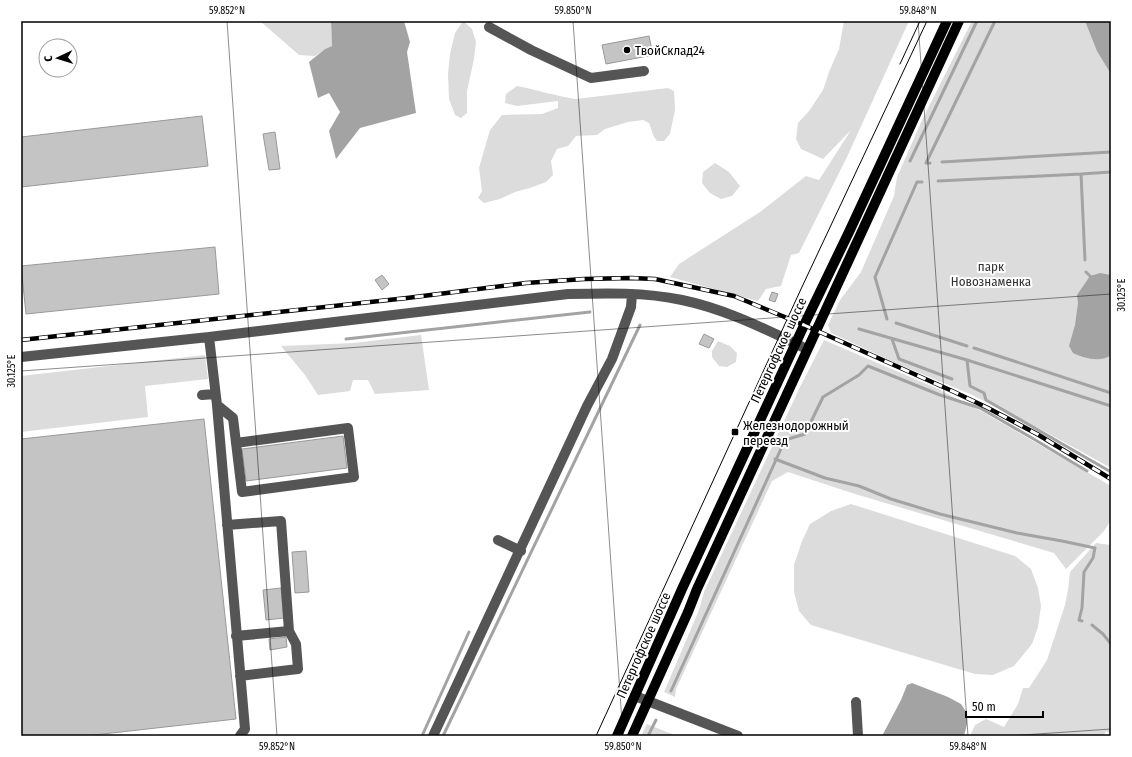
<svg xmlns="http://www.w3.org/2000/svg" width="1132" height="757" viewBox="0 0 1132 757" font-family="'Fira Sans Condensed',sans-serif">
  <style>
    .green { fill: #dcdcdc }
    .water { fill: #a3a3a3 }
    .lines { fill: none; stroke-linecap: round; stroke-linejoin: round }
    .stream { stroke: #a3a3a3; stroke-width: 3 }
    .building { fill: #c4c4c4; stroke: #999 }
    .minor { stroke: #555; stroke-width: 10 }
    .major { stroke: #000; stroke-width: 10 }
    .tram { stroke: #000; stroke-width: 1 }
    .rail-casing { stroke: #000; stroke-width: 4.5 }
    .rail { stroke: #fff; stroke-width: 3; stroke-dasharray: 9; stroke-linecap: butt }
    .ticks { fill: none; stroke: #000; stroke-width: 1; stroke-opacity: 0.45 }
    .poi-dot { fill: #000; stroke: #fff; stroke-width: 1.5 }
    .labels { text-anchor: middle; stroke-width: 4; stroke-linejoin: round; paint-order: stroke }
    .poi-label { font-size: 13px; fill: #000; stroke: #fff; text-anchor: start }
    .park-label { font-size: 13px; fill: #333; stroke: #fff }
    .street-label { font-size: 13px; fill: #000; stroke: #fff }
    .neatline { fill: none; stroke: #000; stroke-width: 1.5 }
    .ticks-label { font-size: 10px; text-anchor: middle; fill: #000 }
  </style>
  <rect width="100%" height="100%" fill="#fff"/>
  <path class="green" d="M260,21H331L332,46L325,49L315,56L299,55Z
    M463,21L472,29L476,42L474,59L467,91V113L461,118L455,115L449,99L448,74L450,54L455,33Z
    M844,21H909L847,157L799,253L791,255L781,286L766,289L758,301L670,277L679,264L760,212L806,176L819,180L851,130L823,159L801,149L796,139L798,123L809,111L823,90L829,72L839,49Z
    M972,21H1111V468L1042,430L970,394L900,365L831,333L828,325L840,300L861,272L894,196L897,177L922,120Z
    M517,86C537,90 556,96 576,99L668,88L674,91L675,110L670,134L664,141H657L654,137L649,123L643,120L628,122L605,129L597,135L576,136L568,146L557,149L551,161L553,175L546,182L530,188L515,192L500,199L484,203L478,198L482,191L479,168L490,130L502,115L542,114L558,108V101L517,106L505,103L506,94Z
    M715,163L729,172L740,186L732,196L721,199L710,193L702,183L703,172Z
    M421,335L429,390L375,394L368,380H353L350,391L318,395L305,375L281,346L354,343Z
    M824,340L936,388L981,411L1111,486V520L1104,531L1066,569L1054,553L855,494L788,472L772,481L676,689L675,697L664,692L699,610L704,592L800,387Z
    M718,341L730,346L737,353L736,362L727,367L719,366L712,357V351Z
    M205,355L208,379L145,386L148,417L21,432V376Z
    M851,504L1015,556L1031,569L1038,588L1041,606L1038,627L1032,644L1014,666L993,675L975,674L811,625L799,611L794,592V565L802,541L810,524L831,511Z
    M1096,543L1111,545V736H1110V734L1106,731L1104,736H970L975,725L986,719L1004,727L1018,704L1023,688H1029L1047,660L1065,605L1068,590L1070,572Z
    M647,724L677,736H641Z"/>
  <path class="water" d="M331,21H404L410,42L407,52L416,113L360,128L336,159L329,131L340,112L329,93L318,98L309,62L325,49L332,46Z
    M1085,21H1111V74L1097,51Z
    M1100,273L1111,275V355C1101,363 1083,358 1073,353L1069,346L1075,325L1078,303L1077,295L1090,276Z
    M912,683L948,697L961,704L967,713V724L964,736H882L901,700L907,685Z"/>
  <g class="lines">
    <path class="stream" d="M910,161L977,21
      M942,162L1111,152
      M930,163H926L995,21
      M1081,174L1111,172
      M938,181L1081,174L1085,260
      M1086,272L1090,276
      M887,319L875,277L917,182H922
      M896,323L967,346
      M859,329L967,360L1111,406
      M346,339L590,312
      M892,339L899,359L952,379
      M974,348L1111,393
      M967,360L970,386L984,393L986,400L1111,472
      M775,459L825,478L859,486L891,499L940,514L1017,533L1062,541L1095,548L1093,558L1084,572L1082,608L1079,620L1082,621
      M1092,625L1103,634L1111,644
      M671,691L785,440L805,434L823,397L859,375L868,366L940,395L980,408L1032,438L1087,471
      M422,736L469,632
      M443,736L640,325
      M648,736L656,720"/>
  </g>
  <path class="building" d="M649,36L653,55L606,64L602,45Z
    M202,116L208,166L21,187V137Z
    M275,132L280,169L269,170L263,134Z
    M215,247L219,294L26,314L21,266Z
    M382,275L389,284L382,290L375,280Z
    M772,292L778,294L775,302L769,300Z
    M704,334L714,339L709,348L699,344Z
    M204,419L236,719L85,736H21V439Z
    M343,436L347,468L246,481L242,449Z
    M306,551L309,592L295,593L292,552Z
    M281,588L284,618L266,620L263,590Z
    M286,637L287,647L270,650L269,639Z"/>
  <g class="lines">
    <path class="minor" d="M489,27L531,50L591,78L644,71
      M209,337L217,405L245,729L240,736
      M21,357L209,337L568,294C606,293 644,292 682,300C726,309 767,330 807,349
      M202,395L215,394
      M217,405L233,418L242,492L354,477L348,428L236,443
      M227,525L281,521L289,631L296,644L298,669L240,676
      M498,540L521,551
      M236,636L289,631
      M635,696L738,736
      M856,702L858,736
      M433,736L587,406L612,359L631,307L632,294"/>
    <path class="major" d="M617,736L682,589L806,321L849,232L947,21
      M632,736L688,612L697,589L959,21"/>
    <path class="tram" d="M900,64L920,21
      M596,736L801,289L927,21"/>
    <g class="rail-casing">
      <path id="rail" d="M21,340L407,298L526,283L584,279L631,278L655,279L734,296L804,325L950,390L988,408L1037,434L1111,479"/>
    </g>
    <use href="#rail" class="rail"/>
  </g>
  <path class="ticks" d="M227,21L277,736M573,21L623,736M918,21L968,736M21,371L1111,294M1008,736L1111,729"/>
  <g class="poi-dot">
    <circle cx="627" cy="50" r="4"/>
    <rect x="731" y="428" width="8" height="8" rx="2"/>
  </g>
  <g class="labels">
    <g class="poi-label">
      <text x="635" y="55">ТвойСклад24</text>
      <text x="743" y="430">Железнодорожный<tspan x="743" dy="15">переезд</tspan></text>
    </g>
    <g class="park-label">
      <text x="991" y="271">парк<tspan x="991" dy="15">Новознаменка</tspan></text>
    </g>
    <g class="street-label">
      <text transform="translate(778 350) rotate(-65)" y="5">Петергофское шоссе</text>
      <text transform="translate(643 645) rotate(-66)" y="5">Петергофское шоссе</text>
    </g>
  </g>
  <rect width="1132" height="757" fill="none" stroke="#ffffff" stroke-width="44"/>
  <g transform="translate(58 58) rotate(266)"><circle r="19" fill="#ffffff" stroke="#999999"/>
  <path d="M0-3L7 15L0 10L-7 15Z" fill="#000000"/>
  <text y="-6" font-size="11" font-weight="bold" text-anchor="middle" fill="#000000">С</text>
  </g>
  <path d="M966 711v6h77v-6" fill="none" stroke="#000000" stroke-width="2"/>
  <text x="972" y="711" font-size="12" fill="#000000" stroke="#ffffff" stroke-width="3" paint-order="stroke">50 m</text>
  <rect x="22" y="22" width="1088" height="713" class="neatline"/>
  <g class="ticks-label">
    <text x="227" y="14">59.852°N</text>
    <text x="573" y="14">59.850°N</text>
    <text x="918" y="14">59.848°N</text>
    <text transform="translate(1121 295) rotate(-90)" y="4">30.125°E</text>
    <text transform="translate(11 371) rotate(-90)" y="4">30.125°E</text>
    <text x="277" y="750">59.852°N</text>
    <text x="623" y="750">59.850°N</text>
    <text x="968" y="750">59.848°N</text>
  </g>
</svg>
